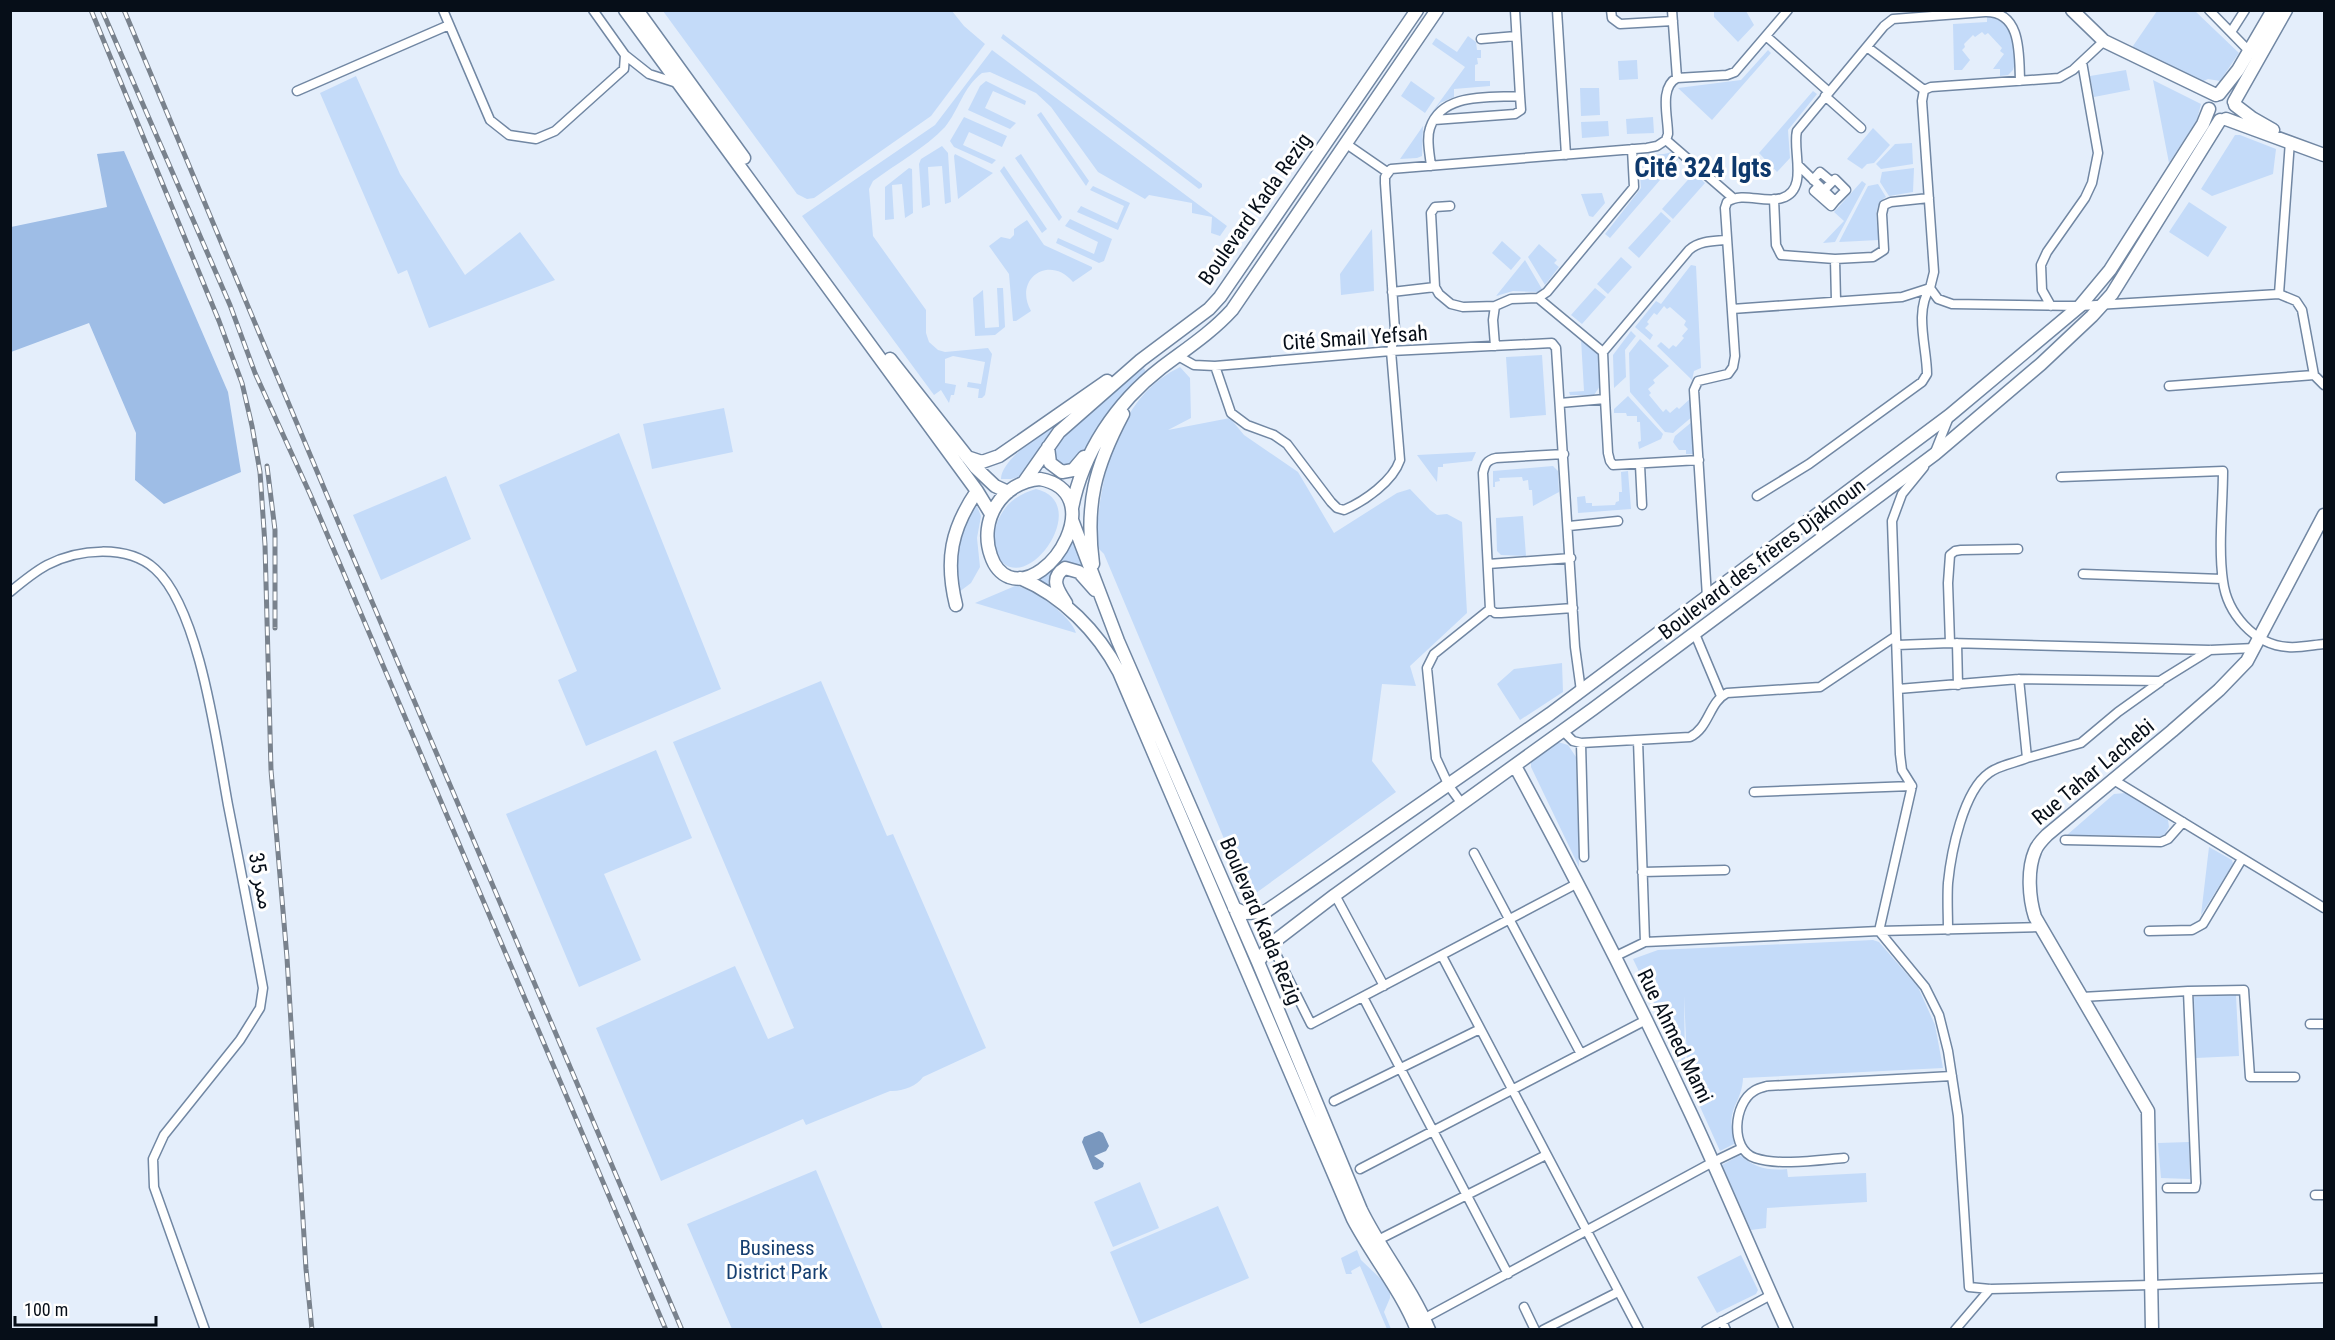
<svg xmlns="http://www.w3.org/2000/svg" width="2335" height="1340" viewBox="0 0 2335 1340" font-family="'Roboto Condensed','Noto Sans Arabic',sans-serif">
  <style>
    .green { fill: #c4dbf9 }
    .forest { fill: #9ebde6 }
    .water { fill: #7997be }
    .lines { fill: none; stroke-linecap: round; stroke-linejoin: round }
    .street-casing { stroke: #7187a3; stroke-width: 11 }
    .secondary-casing { stroke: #7187a3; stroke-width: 15 }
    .street { stroke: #fff; stroke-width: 8 }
    .secondary { stroke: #fff; stroke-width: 12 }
    .rail-casing { stroke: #79828d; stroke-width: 5 }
    .rail { stroke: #fff; stroke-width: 3; stroke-dasharray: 9; stroke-linecap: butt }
    .labels { text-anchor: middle; stroke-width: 6; stroke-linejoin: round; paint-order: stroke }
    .street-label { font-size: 21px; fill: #060e18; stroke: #fff }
    .park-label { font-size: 21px; fill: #163f71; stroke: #fff }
    .district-label { font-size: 27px; font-weight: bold; fill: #0e396c; stroke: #fff }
  </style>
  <rect width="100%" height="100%" fill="#e4eefb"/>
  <path class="green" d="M663,11H952L964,26L985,44L931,116L814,198L807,199L797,194Z
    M1714,11H1746L1754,25L1738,42L1714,17Z
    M2157,11H2195L2239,53L2220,81L2208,79L2199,83L2135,53L2133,46Z
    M1987,16C2012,20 2020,49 2013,70L2008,75L2000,76V69H1993L2004,54L2000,51L2002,48L1988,33L1985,35L1982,32L1975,37L1973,35L1964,44L1965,47L1962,50L1970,60L1962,70H1954L1953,24L1987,22Z
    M1003,34L1202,184V187L1199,189L1001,38Z
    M1468,36L1476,42L1477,50H1481V58H1477L1478,64L1475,65V81H1490V86L1454,89V97L1440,103L1431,116L1430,115L1465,67L1432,44L1436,38L1457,52Z
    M992,50L1227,226L1220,236L1211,233L1212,217L1192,213V203L1149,195L1145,199L1098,172L1051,107L1036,93L990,72L982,73C963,87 959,110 945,127C925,148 896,164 873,181L869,189L873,236L926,310V333L929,342L938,350L945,352L988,348L992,354L985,395L982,398H978L979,389L967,387L968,382L981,384L985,362L953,356L945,359V383L956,385L954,395H951L949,403L941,390L934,395L802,216L935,125Z
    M1768,50L1771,53L1712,120L1678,88L1741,80Z
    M1637,60L1638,79L1619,80L1618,61Z
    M2126,70L2130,90L2094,97L2090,76Z
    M356,76L400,174L465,275L520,232L555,280L429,328L407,270L398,274L320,93Z
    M2153,80L2201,104L2197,120L2169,163Z
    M986,81L1026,101L1025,105L993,91L985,108L1016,123L1010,129L968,110L980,86Z
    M1411,81L1435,98L1425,113L1401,96Z
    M1580,88H1599L1600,115L1581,116Z
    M1813,91L1817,94L1788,130L1790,158L1777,172L1759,153Z
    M1041,112L1089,181L1086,186L1037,115Z
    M964,117L1007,136L1002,147L969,132L963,145L996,160L992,164L954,147L950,141Z
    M1653,117L1654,133L1627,134L1626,119Z
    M1608,121L1609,136L1582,138L1581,122Z
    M1423,126L1422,156L1417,158L1400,159Z
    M1873,128L1890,145L1874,163L1867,164L1862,169L1847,159Z
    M2235,135H2240L2276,149L2273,174L2212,196L2201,189Z
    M1912,143L1913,164L1881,169L1876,164L1895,144Z
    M942,146L948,153L951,202L945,204L942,166L928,167L930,205L922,208L919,164L921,159Z
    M1671,152L1679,158L1610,238L1605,234L1641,188L1639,164L1641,158C1650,153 1662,156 1671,152Z
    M955,154L993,173L958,199L954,156Z
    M1021,154L1062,217L1059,221L1015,158Z
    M1004,166L1047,229L1042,233L1000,171Z
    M909,168L912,169L913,213L905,218L902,184L892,185L894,219L885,220V187Z
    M1914,168L1913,192L1889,196L1880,182L1882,172Z
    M1694,173L1705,183L1673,219L1662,209Z
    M1862,181L1866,184L1835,242L1823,243L1844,221L1834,212Z
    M1878,184L1886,197C1871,206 1878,225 1879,240L1839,242L1868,186Z
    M1093,186L1130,203L1118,230L1077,212L1081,206L1117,223L1124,206L1090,190Z
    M1602,193L1605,203L1593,217L1589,216L1581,194Z
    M2189,202L2227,227L2208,257L2169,232Z
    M1661,212L1671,221L1639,258L1628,248Z
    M1070,219L1112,239L1104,261L1099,263L1056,243L1058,238L1094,254L1098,242L1065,226Z
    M1027,220L1044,245L1092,267V269L1073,282C1049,254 1013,279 1031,311L1016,321H1013L1009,274L989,246L1001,237L1010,239L1014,235V229Z
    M1372,229L1374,291L1341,295L1340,274Z
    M1502,241L1521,258L1511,270L1492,253Z
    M1539,244L1557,260L1554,263L1559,267L1545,285L1528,257Z
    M1621,257L1632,267L1608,294L1597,284Z
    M1525,260L1542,289L1538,292L1513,291L1496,296Z
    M1691,265L1696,266L1701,368L1694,371L1692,380L1657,346L1661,342L1669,349L1673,345L1676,347L1684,338L1682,336L1688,329L1684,325L1686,321L1670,307L1667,309L1664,306L1657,315L1654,313L1647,322L1649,324L1645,328L1653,335L1650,340L1635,327L1656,301L1661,304Z
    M997,288H1003L1005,327L995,335L975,336L973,298L983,290L985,328L999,327Z
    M1595,288L1606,297L1582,324L1571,315Z
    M1631,331L1636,336L1625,350L1626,377L1614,388L1613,355Z
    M1581,339L1599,354L1600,386L1594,395H1570L1569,392L1584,391Z
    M1640,339L1669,366L1653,380L1655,383L1648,389L1651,393L1649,395L1663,412L1666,409L1670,413L1677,407L1679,409L1692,397L1693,416L1673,433L1665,432L1630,392L1629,353Z
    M1542,355L1546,415L1510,418L1506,357Z
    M1180,367L1190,378L1191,418L1168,430L1230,418L1244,435L1298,472L1334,533L1397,493L1410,489L1430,510L1437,515L1447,514L1462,522L1467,613L1410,666L1416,686L1382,684L1372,761L1396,792L1249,898L1104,554L1096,546C1099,481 1115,398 1180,367Z
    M1144,368L1146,372L1111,409L1077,462L1067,467L1056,464L1052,448L1069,429Z
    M1628,396L1663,434L1661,439L1639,449L1638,442L1641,441L1640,422H1637V416H1627L1626,413H1614V409Z
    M1084,405L1023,476L1011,479H1001C1001,455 1065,418 1084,405Z
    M724,408L733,452L652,469L643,424Z
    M1693,421L1695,454H1686V450H1679L1673,442L1675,436Z
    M619,433L721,689L586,746L558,680L577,671L499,485Z
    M1476,452L1472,461L1443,464V467H1438L1437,482L1417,455Z
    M1553,466L1558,471L1559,492L1533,506L1532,490H1529L1528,480L1523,481L1522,477L1499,478L1500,481L1495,482V487H1493V471Z
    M1628,471L1631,509L1578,513L1577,497L1585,496L1586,503H1592V506L1615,505L1616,502L1619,501V492H1622L1621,472Z
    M446,476L471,539L381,580L353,515Z
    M1036,489C1091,502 1033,589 1003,563C985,547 996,514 1012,501C1019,495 1027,492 1036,489Z
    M976,504L981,516L977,538L980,567L971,583L959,592L954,583L959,529Z
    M1523,516L1526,556L1501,555L1497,551L1496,518Z
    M1072,532L1091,581L1061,564C1051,570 1046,578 1050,589L1033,577Z
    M1015,586C1032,587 1072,617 1076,633L975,603Z
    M1562,663L1563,692L1520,720L1497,684L1514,669Z
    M821,681L887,836L893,834L986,1048L923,1077C917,1086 901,1092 890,1091L806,1125L803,1119L661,1181L596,1028L735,966L768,1039L794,1028L673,742Z
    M1558,742L1568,745L1576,757L1579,867L1531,767V761Z
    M656,750L692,838L604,874L641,960L579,987L506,814Z
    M2125,793L2168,820L2169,827L2164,836L2067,835L2114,794Z
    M2209,847L2232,860L2233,864L2201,915Z
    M1873,940L1879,942L1918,987L1935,1025L1943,1068L1743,1078C1742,1105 1723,1109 1736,1143L1720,1151L1688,1080L1684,996L1685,1067L1633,959L1658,950Z
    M2236,995L2239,1056L2196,1058L2194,997Z
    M2189,1142L2190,1179L2161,1178L2158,1143Z
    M1740,1155C1755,1168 1768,1171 1787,1169L1788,1177L1866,1173L1867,1202L1767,1208L1766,1228L1751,1230L1722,1165Z
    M816,1170L883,1329H732L687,1224Z
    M1140,1182L1159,1228L1113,1247L1094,1202Z
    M1218,1206L1249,1278L1140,1324L1110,1252Z
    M1357,1250L1361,1260L1382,1280L1390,1293V1298L1384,1312L1391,1329H1387L1360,1266L1351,1271L1352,1274H1346L1341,1258Z
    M1741,1255L1758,1290L1756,1294L1717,1313L1697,1277Z"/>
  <path class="forest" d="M124,151L228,392L241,472L164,504L135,480L136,433L89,323L11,352V227L107,207L97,154Z"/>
  <path class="water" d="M1099,1131L1103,1133L1109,1146L1106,1151L1094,1156L1104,1163L1103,1167L1097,1170L1093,1169L1082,1142L1084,1137Z"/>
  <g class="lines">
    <g class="street-casing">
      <path id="street" d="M443,10L490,120L509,135L536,139L555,131L624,69L625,55L593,10
        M1557,10L1566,155
        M1611,10L1612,18L1620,24L1673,21
        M1672,10L1677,78
        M2209,10L2250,52
        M2231,32L2245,10
        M1766,36L1829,92
        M1481,39L1516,36
        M1867,47L1924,90L1931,87L2059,78L2073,70L2104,41
        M625,55L649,74L680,84
        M297,91L449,25
        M1825,96L1861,128
        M1434,120L1515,114L1521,110L1520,96
        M1666,140L1668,134C1668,117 1659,87 1677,78L1727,75L1735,72L1788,10
        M1345,143L1387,172
        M1798,165L1835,201L1846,190L1835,179L1824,190
        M1431,166C1430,155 1426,139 1430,128C1442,92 1489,98 1520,96L1515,10
        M1813,180L1820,172L1832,182
        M1819,186L1814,191L1831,206L1835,201
        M1774,199L1776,245L1781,255L1835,259L1873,257L1884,250L1882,214L1884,205L1891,202L1929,198
        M1450,206L1435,207L1431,213L1435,287L1439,294L1451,304L1463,307L1495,306L1511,299L1538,298L1547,292L1634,187L1632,149
        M1835,259L1836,301
        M1930,288L1938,299L1952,304L2080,306L2279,294L2296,301L2302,310L2314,375L2324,385
        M1392,292L1435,287
        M2279,294L2290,141
        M1538,298L1603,352
        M2051,306L2042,290L2041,265L2047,252L2085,198L2092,183L2098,153L2082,62
        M1732,309L1902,297L1930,288L1934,272L1922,101L1924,90
        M1495,346L1493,320L1495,306
        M1178,356L1194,365L1215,366L1391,351L1552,343L1556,348L1575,647L1581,691
        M1215,366L1231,413L1247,425L1274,435L1287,444L1331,502L1337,508L1344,510C1365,501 1393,481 1400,460L1391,351L1395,330L1385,183V177L1391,169L1647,148L1657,146L1666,140L1733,198
        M2169,386L2314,375
        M1605,399L1603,352L1689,250C1699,241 1713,241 1726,240
        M1560,403L1605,399L1608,453L1610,461L1613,465L1699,460
        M1935,452L1949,417
        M1640,465L1642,505
        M2061,477L2223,471C2223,504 2218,548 2223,581C2227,613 2254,645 2288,647C2300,648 2313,645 2324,644
        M1757,496L1809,464L1922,382L1927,374C1927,348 1914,312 1930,288
        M1569,526L1618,521
        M2018,549L1961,550L1955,551L1950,555L1948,583L1950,643L2210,650L2255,648
        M1488,564L1571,558
        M2083,574L2222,579
        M10,592C22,582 34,572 47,565C78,549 127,544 155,569C200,609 217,746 228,805C240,866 252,927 263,988L260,1008L240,1040L164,1135L153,1159L154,1187L205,1330
        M1707,597L1694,390L1698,381L1728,374L1733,367L1735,356L1725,208L1727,202C1743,191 1764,204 1782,198C1809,190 1792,150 1797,131L1884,26L1893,19L1985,12C2022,11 2019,55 2020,81
        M1490,609L1483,473C1485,464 1487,460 1496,458L1564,454
        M1695,634L1721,696
        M1896,636L1900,754L1902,770L1912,786
        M1957,643L1958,685
        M1897,645L1950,643
        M1898,689L2019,679
        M1563,731L1573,741L1581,743L1690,737C1709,728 1709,702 1727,693L1820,687L1896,636L1892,521L1902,494L1924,467
        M1638,740L1645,942
        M1581,743L1584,857
        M2027,758L2081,743L2118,712L2160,682
        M2112,779L2324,908
        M1754,792L1912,786L1879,931L1925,987L1939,1015L1948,1051L1958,1116L1969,1287L1990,1289L2151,1285L2324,1278
        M1462,804L1449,786L1436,758L1427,668L1434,654L1490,609L1495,613H1501L1573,608
        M2065,840L2161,842L2168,839L2183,822
        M1474,853L1581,1054
        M1642,872L1725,870
        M1335,895L1384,986
        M1948,930C1948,914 1947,899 1948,883C1951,853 1963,791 1989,773C1999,765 2016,763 2027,758L2019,679L2160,681L2210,650
        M2149,931L2192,930L2203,924L2242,859
        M1271,944L1311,1024L1578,883
        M1442,956L1639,1330
        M1614,957L1645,942L1879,931L2040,927
        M1363,997L1508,1274
        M2082,997L2188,991L2244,990L2250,1077H2295
        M2310,1024H2324
        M1334,1101L1480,1029
        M1844,1158C1819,1160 1779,1166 1755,1158C1729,1149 1734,1103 1754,1091C1758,1088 1763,1087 1767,1086L1952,1076
        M1360,1169L1646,1020
        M2167,1188H2195L2196,1183L2188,991
        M2315,1195H2324
        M1378,1240L1546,1155
        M1524,1307L1535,1330
        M1425,1318L1713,1162L1742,1148
        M1722,1321L1726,1330
        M1543,1330L1618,1292
        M1706,1330L1771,1295
        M1955,1330L1990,1289"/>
    </g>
    <g class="secondary-casing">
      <path id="secondary" d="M625,10L977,491L991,514
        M637,10L744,158
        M2072,10L2104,41L2216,95
        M2219,94L2238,70L2273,10
        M2234,102L2286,10
        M2235,105L2252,118L2273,130
        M2226,119L2324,155
        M890,359L976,468L995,486L1008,492
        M1048,447L1050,463L1062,472L1073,470L1084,457
        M967,457L982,462L999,456L1107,381
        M1040,479C1109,492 1052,592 1009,577C999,573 994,565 991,556C978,520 1002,482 1040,479Z
        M1024,482L1059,432L1141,360L1209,309L1220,297L1417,10
        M1072,508C1083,452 1116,403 1161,368C1186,349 1211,333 1232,310L1437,10
        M1072,520L1118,641L1258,962L1361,1210C1381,1251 1411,1287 1429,1330
        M1093,564C1085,504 1095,467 1123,414
        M1020,578C1063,596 1098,632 1119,672L1353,1219C1373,1257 1401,1290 1417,1330
        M1066,603C1058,591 1049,578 1065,568L1079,572L1095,590
        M956,605C945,560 951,529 977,491
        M1515,766C1577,880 1636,996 1691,1114C1724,1185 1754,1258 1787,1330
        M1234,908L1245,913L1265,912L1550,714L1950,415L2080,306L2110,270L2203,124L2209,109
        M1258,962L1271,944L1335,895L1593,709L1935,454L2041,364L2092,316L2112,294L2220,120
        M2152,1330L2148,1111L2035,917C2029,898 2027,870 2035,851C2037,845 2042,840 2047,835L2172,731L2219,690L2247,661L2324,515"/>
    </g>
    <use href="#street" class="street"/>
    <use href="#secondary" class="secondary"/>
    <g class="rail-casing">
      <path id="rail" d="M91,10L219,321L242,383L252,426L260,472L265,545L271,770L287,958L306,1269L312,1330
        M102,10L230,305L255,373L310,494L666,1330
        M124,10L347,543L682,1330
        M267,466L275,530V628"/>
    </g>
    <use href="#rail" class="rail"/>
  </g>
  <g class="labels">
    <g class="street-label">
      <text transform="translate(1255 209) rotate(-55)" y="7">Boulevard Kada Rezig</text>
      <text transform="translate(1355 338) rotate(-4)" y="7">Cité Smail Yefsah</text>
      <text transform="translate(1762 559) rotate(-37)" y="7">Boulevard des frères Djaknoun</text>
      <text transform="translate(2093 772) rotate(-40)" y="7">Rue Tahar Lachebi</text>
      <text transform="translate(261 881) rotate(79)" y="7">ممر 35</text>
      <text transform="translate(1261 921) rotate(67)" y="7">Boulevard Kada Rezig</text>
      <text transform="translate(1675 1036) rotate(64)" y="7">Rue Ahmed Mami</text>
    </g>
    <g class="park-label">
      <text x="777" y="1255">Business<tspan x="777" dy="24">District Park</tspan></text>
    </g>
    <g class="district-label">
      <text x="1703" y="177">Cité 324 lgts</text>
    </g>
  </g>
  <rect width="2335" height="1340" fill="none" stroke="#060e18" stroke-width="24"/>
  <path d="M15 1316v9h141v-9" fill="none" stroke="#060e18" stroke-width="3"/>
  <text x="24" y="1316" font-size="18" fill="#060e18" stroke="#ffffff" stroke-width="4.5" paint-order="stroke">100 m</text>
</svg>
